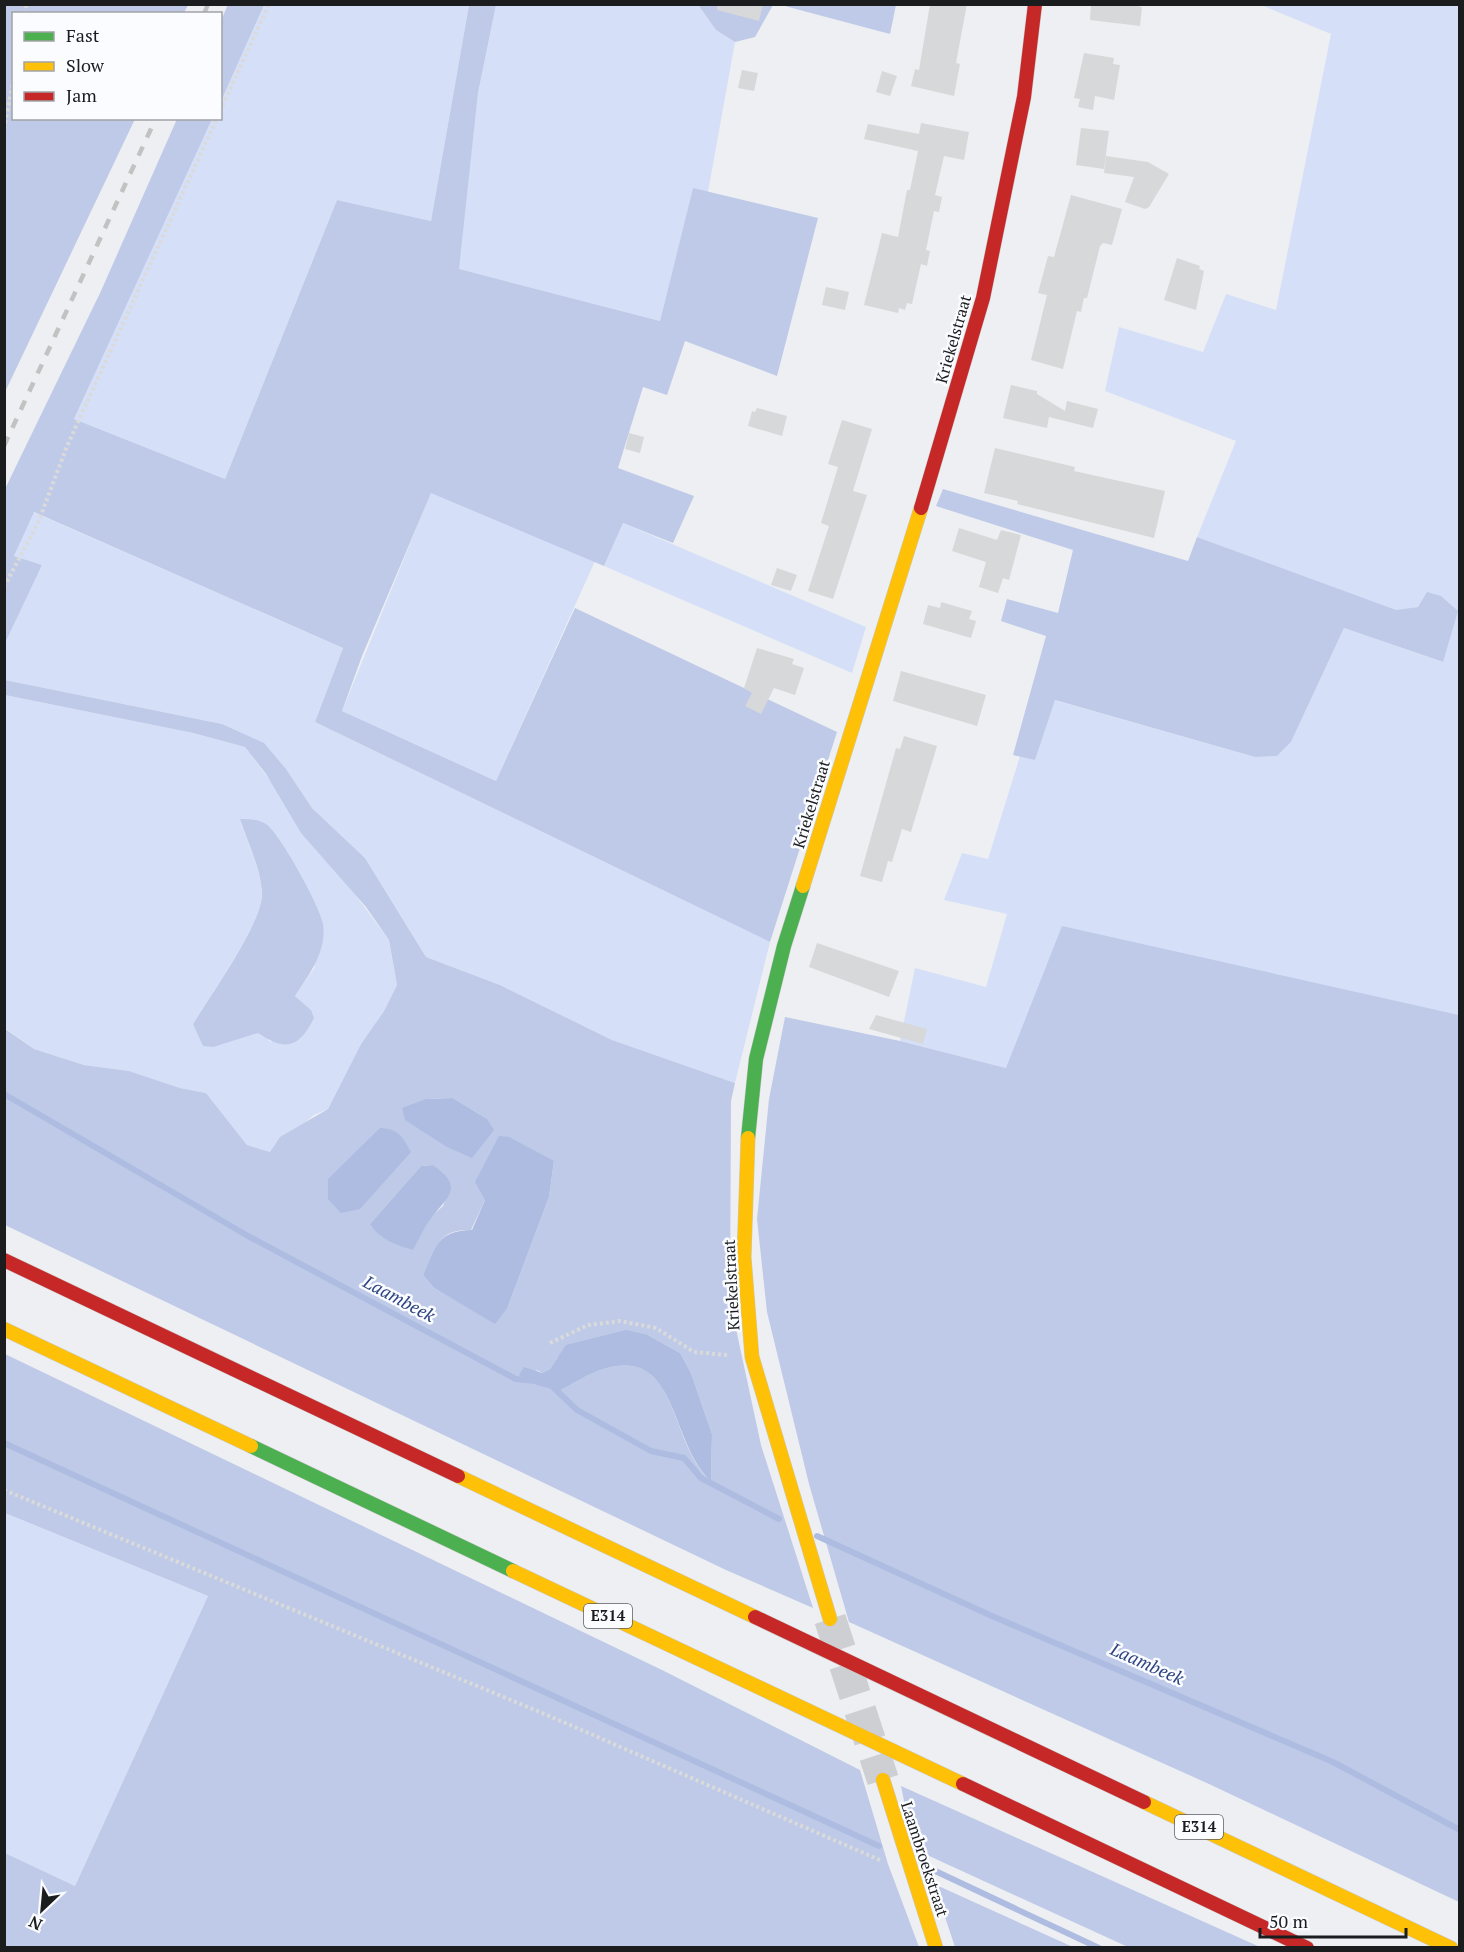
<svg xmlns="http://www.w3.org/2000/svg" width="1464" height="1952" viewBox="0 0 1464 1952" font-family="'PT Serif',serif">
  <style>
    .green { fill: #d5e0f8; fill-rule: evenodd }
    .forest { fill: #becae8; fill-rule: evenodd }
    .water { fill: #adbce0 }
    .lines { fill: none; stroke-linecap: round; stroke-linejoin: round }
    .stream { stroke: #adbce0; stroke-width: 6 }
    .building { fill: #d7d8da }
    .secondary-tunnel { stroke: #cecfd2; stroke-width: 32; stroke-dasharray: 32 16; stroke-linecap: butt }
    .fast-casing { stroke: #c8c8ca; stroke-width: 15 }
    .slow-casing { stroke: #c8c8ca; stroke-width: 15 }
    .jam-casing { stroke: #c8c8ca; stroke-width: 15 }
    .path { stroke: #dadada; stroke-width: 4; stroke-dasharray: 3 3; stroke-linecap: butt }
    .fast { stroke: #4caf50; stroke-width: 14 }
    .slow { stroke: #ffc107; stroke-width: 14 }
    .jam { stroke: #c62828; stroke-width: 14 }
    .rail { stroke: #c2c2c3; stroke-width: 4.5; stroke-dasharray: 10 10; stroke-linecap: butt }
    .labels { text-anchor: middle; stroke-width: 5; stroke-linejoin: round; paint-order: stroke }
    .shield { fill: #fafcff; stroke: #5e5f62; stroke-width: 1.5 }
    .shield-label { font-size: 15px; font-weight: bold; fill: #1b1c1e }
    .street-label { font-size: 16px; fill: #1b1c1e; stroke: #fafcff }
    .water-label { font-size: 18px; font-style: italic; fill: #2d4380; stroke: #fafcff }
  </style>
  <rect width="100%" height="100%" fill="#eeeff2"/>
  <path class="green" d="M263,5H469L431,221L337,200L225,479L74,419L211,119L220,118L221,99Z
    M496,5H692L699,6L716,30L735,42L708,192L693,189L660,321L458,269L478,93Z
    M1261,5H1459V1015L1439,1011L1006,1068L900,1041L915,968L986,987L1007,914L944,900L962,853L988,859L1020,756L1035,760L1054,700L1255,757L1277,756L1291,742L1344,628L1442,662L1418,607L1396,611L1197,537L1236,441L1105,391L1119,327L1203,352L1226,294L1276,310L1331,34Z
    M431,492L595,561L496,781L342,711Z
    M33,512L343,648L315,722L770,942L735,1083L612,1040L500,985L426,957L365,858L312,808L286,769L222,724L5,680L4,643L42,565L14,556Z
    M623,523L866,627L852,673L604,566Z
    M5,695L193,733L245,747L389,940L397,985L384,1011L361,1044L328,1109L314,1115L270,1152L247,1145L206,1093L180,1088L129,1071L84,1065L34,1049L5,1028ZM240,820L315,967L295,996L311,1010L271,1042L258,1032L193,1024C209,997 262,923 262,895C261,869 248,844 240,820Z
    M5,1513L208,1596L75,1886L5,1853Z"/>
  <path class="forest" d="M5,4L188,5L184,13L14,14V118L135,119L5,392Z
    M228,4L264,5L221,101V21Z
    M469,5H496L478,93L459,269L660,321L693,188L818,218L777,376L685,341L667,395L643,387L618,468L694,496L673,543L623,523L604,566L431,493L362,656L342,711L496,781L575,608L837,732L770,942L315,722L343,648L34,512L14,556L42,565L5,643L4,491L101,291L177,119H212L74,419L225,479L337,200L431,221Z
    M692,5H773L755,37L735,42L716,30L699,6Z
    M781,5L896,4V5L890,34Z
    M943,489L1188,561L1197,537L1396,610L1418,607L1427,592L1441,596L1458,611L1443,662L1344,628L1291,742L1277,756L1255,757L1055,700L1035,760L1013,755L1046,636L1001,621L1007,599L1058,613L1073,550L936,506Z
    M5,680L222,724L264,743L286,769L312,808L365,858L426,957L500,985L612,1040L735,1083L731,1101L730,1301L761,1445L813,1608L726,1570L5,1225L4,1028L34,1049L84,1065L129,1071L180,1088L206,1093L247,1145L270,1152L280,1137L328,1109L361,1044L384,1011L397,985L389,940L366,907L301,833L266,774L245,747L193,733L5,695ZM453,1098L487,1119L426,1099ZM554,1161L549,1197L507,1309L495,1323L434,1288L423,1275C436,1248 437,1229 471,1230L485,1200ZM433,1165L443,1173L451,1185L443,1206L432,1216L370,1224L421,1166ZM648,1335L680,1353L691,1373L712,1434L711,1481C668,1444 680,1346 604,1369C589,1373 573,1384 559,1391L535,1369L542,1373L550,1369L558,1357Z
    M240,819C249,819 258,819 266,824C279,832 321,908 323,924C327,951 309,975 295,996L311,1010L314,1018C299,1049 284,1051 258,1033L213,1047L203,1046L193,1024C209,998 263,922 262,894C261,868 248,844 240,819Z
    M1062,926L1459,1015V1902L1209,1784L849,1622L809,1484L767,1312L757,1219L769,1099L785,1017L900,1041L1006,1068Z
    M5,1354L662,1670L860,1770L888,1864L919,1947H5V1853L75,1886L208,1596L5,1513Z
    M901,1786L1260,1947H1128L914,1849Z
    M934,1884L1073,1947H955Z"/>
  <path class="water" d="M453,1098L487,1119L494,1130L472,1158L447,1147L405,1120L402,1108L426,1099Z
    M380,1128C399,1129 402,1136 411,1152L360,1209L341,1213L328,1199V1179Z
    M499,1136L509,1137L554,1161L549,1197L507,1309L495,1324L434,1288L423,1275C436,1247 436,1231 472,1230L485,1200L475,1182Z
    M433,1165C465,1187 448,1196 432,1217C424,1227 419,1239 413,1250C396,1245 379,1239 370,1224L377,1216L421,1166Z
    M626,1330L648,1335L680,1353L691,1373L712,1434L711,1481C669,1443 679,1346 604,1369C589,1373 573,1384 559,1391L537,1385L519,1375L524,1367L542,1373L550,1369L566,1345Z"/>
  <g class="lines">
    <path class="stream" d="M4,1094L248,1236L516,1379L536,1381
      M553,1387L577,1410L651,1451L684,1458L701,1478L779,1519
      M4,1443L879,1846
      M817,1536L992,1616L1333,1762L1460,1830
      M931,1869L1099,1948"/>
  </g>
  <path class="building" d="M717,4H763L759,21L717,10Z
    M930,4H967L956,63L960,64L954,96L911,86L915,69L919,70Z
    M1091,4H1128L1142,7L1140,26L1090,20Z
    M1084,53L1114,58L1113,64L1120,65L1114,100L1095,96L1093,110L1078,107L1080,99L1074,98Z
    M742,70L758,73L754,91L738,88Z
    M882,71L897,76L890,96L876,92Z
    M921,123L969,132L964,160L944,156L935,195L942,197L939,212L934,211L926,250L930,251L927,266L921,264L912,304L907,303L905,310L899,308L898,313L864,305L882,233L898,237L907,190H910L918,151L864,139L868,124L919,134Z
    M1081,128L1109,131L1104,169L1076,165Z
    M1106,156L1148,162L1169,174L1149,207L1145,209L1125,202L1134,177L1104,173Z
    M1071,195L1122,209L1112,245L1103,243L1100,246L1087,298H1084L1081,312L1077,311L1063,369L1031,360L1047,295L1038,293L1048,256L1054,257Z
    M1177,258L1200,266L1199,269L1204,271L1196,310L1164,300Z
    M826,287L849,292L845,310L822,305Z
    M1011,385L1037,391V394L1065,411L1067,401L1098,409L1093,428L1049,417L1047,428L1003,418Z
    M757,408L787,416L782,436L748,426L752,411L755,412Z
    M842,420L872,429L853,491L867,495L833,599L808,591L829,526L821,523L838,467L828,464Z
    M629,433L644,437L640,453L625,449Z
    M995,448L1075,467L1074,471L1165,491L1154,538L1017,504L1018,501L984,493Z
    M959,528L997,540L1001,530L1021,535L1009,580L1003,578L998,593L979,587L986,562L952,551Z
    M777,568L797,575L791,591L771,585Z
    M941,602L972,611L969,619L976,621L971,638L923,624L928,605L940,608Z
    M757,648L794,659L792,664L804,668L795,695L774,688L761,714L745,706L752,693L744,688Z
    M901,671L986,695L977,726L893,701Z
    M904,736L937,746L911,832L902,829L892,862L888,861L882,882L860,876L896,748L900,749Z
    M817,943L899,971L889,997L809,967Z
    M876,1015L927,1029L923,1044L869,1029Z"/>
  <g class="lines">
    <path class="secondary-tunnel" d="M830,1619L883,1780"/>
    <g class="fast-casing">
      <path id="fast" d="M748,1138L756,1059L784,946L803,886
        M251,1446L513,1571"/>
    </g>
    <g class="slow-casing">
      <path id="slow" d="M803,886L921,508
        M748,1138L744,1257L752,1357L830,1619
        M4,1329L251,1446
        M458,1476L755,1617
        M513,1571L963,1784
        M883,1780L936,1948
        M1144,1802L1451,1948"/>
    </g>
    <g class="jam-casing">
      <path id="jam" d="M921,508L983,298L1024,97L1035,4
        M4,1260L458,1476
        M755,1617L1144,1802
        M963,1784L1307,1948"/>
    </g>
    <path class="path" d="M25,14L26,4
      M220,111L269,4
      M4,129L14,77
      M4,587L38,523L67,446L217,118
      M550,1343L588,1325L620,1321L656,1328L694,1352L727,1355
      M4,1490L547,1715L882,1861"/>
    <use href="#fast" class="fast"/>
    <use href="#slow" class="slow"/>
    <use href="#jam" class="jam"/>
    <path class="rail" d="M204,14L208,4
      M4,446L156,118"/>
  </g>
  <g class="labels">
    <g class="shield">
      <rect x="584" y="1604" width="48" height="24" rx="4.5"/>
      <rect x="1175" y="1815" width="48" height="24" rx="4.5"/>
    </g>
    <g class="shield-label">
      <text x="608" y="1621">E314</text>
      <text x="1199" y="1832">E314</text>
    </g>
    <g class="street-label">
      <text transform="translate(953 339) rotate(-74)" y="6">Kriekelstraat</text>
      <text transform="translate(811 804) rotate(-73)" y="6">Kriekelstraat</text>
      <text transform="translate(731 1285) rotate(-93)" y="6">Kriekelstraat</text>
      <text transform="translate(925 1859) rotate(72)" y="6">Laambroekstraat</text>
    </g>
    <g class="water-label">
      <text transform="translate(399 1299) rotate(28)" y="6">Laambeek</text>
      <text transform="translate(1147 1664) rotate(24)" y="6">Laambeek</text>
    </g>
  </g>
  <rect width="1464" height="1952" fill="none" stroke="#1b1c1e" stroke-width="12"/>
  <rect x="12" y="12" width="210" height="108" fill="#fafcff" stroke="#a1a2a5" stroke-width="1.5"/>
  <rect x="24" y="32" width="30" height="9" fill="#4caf50" stroke="#a1a2a5" stroke-width="1.5"/>
  <text x="66" y="42" font-size="18" fill="#1b1c1e">Fast</text>
  <rect x="24" y="62" width="30" height="9" fill="#ffc107" stroke="#a1a2a5" stroke-width="1.5"/>
  <text x="66" y="72" font-size="18" fill="#1b1c1e">Slow</text>
  <rect x="24" y="92" width="30" height="9" fill="#c62828" stroke="#a1a2a5" stroke-width="1.5"/>
  <text x="66" y="102" font-size="18" fill="#1b1c1e">Jam</text>
  <g transform="translate(42 1910) rotate(206)" stroke="#fafcff" stroke-width="4.5" paint-order="stroke">
  <path d="M0-4.5L10 22L0 15L-10 22Z" fill="#1b1c1e"/>
  <text y="-9" font-size="16" font-weight="bold" text-anchor="middle" fill="#1b1c1e">N</text>
  </g>
  <path d="M1260 1928v9h146v-9" fill="none" stroke="#1b1c1e" stroke-width="3"/>
  <text x="1269" y="1928" font-size="18" fill="#1b1c1e" stroke="#fafcff" stroke-width="4.5" paint-order="stroke">50 m</text>
</svg>
